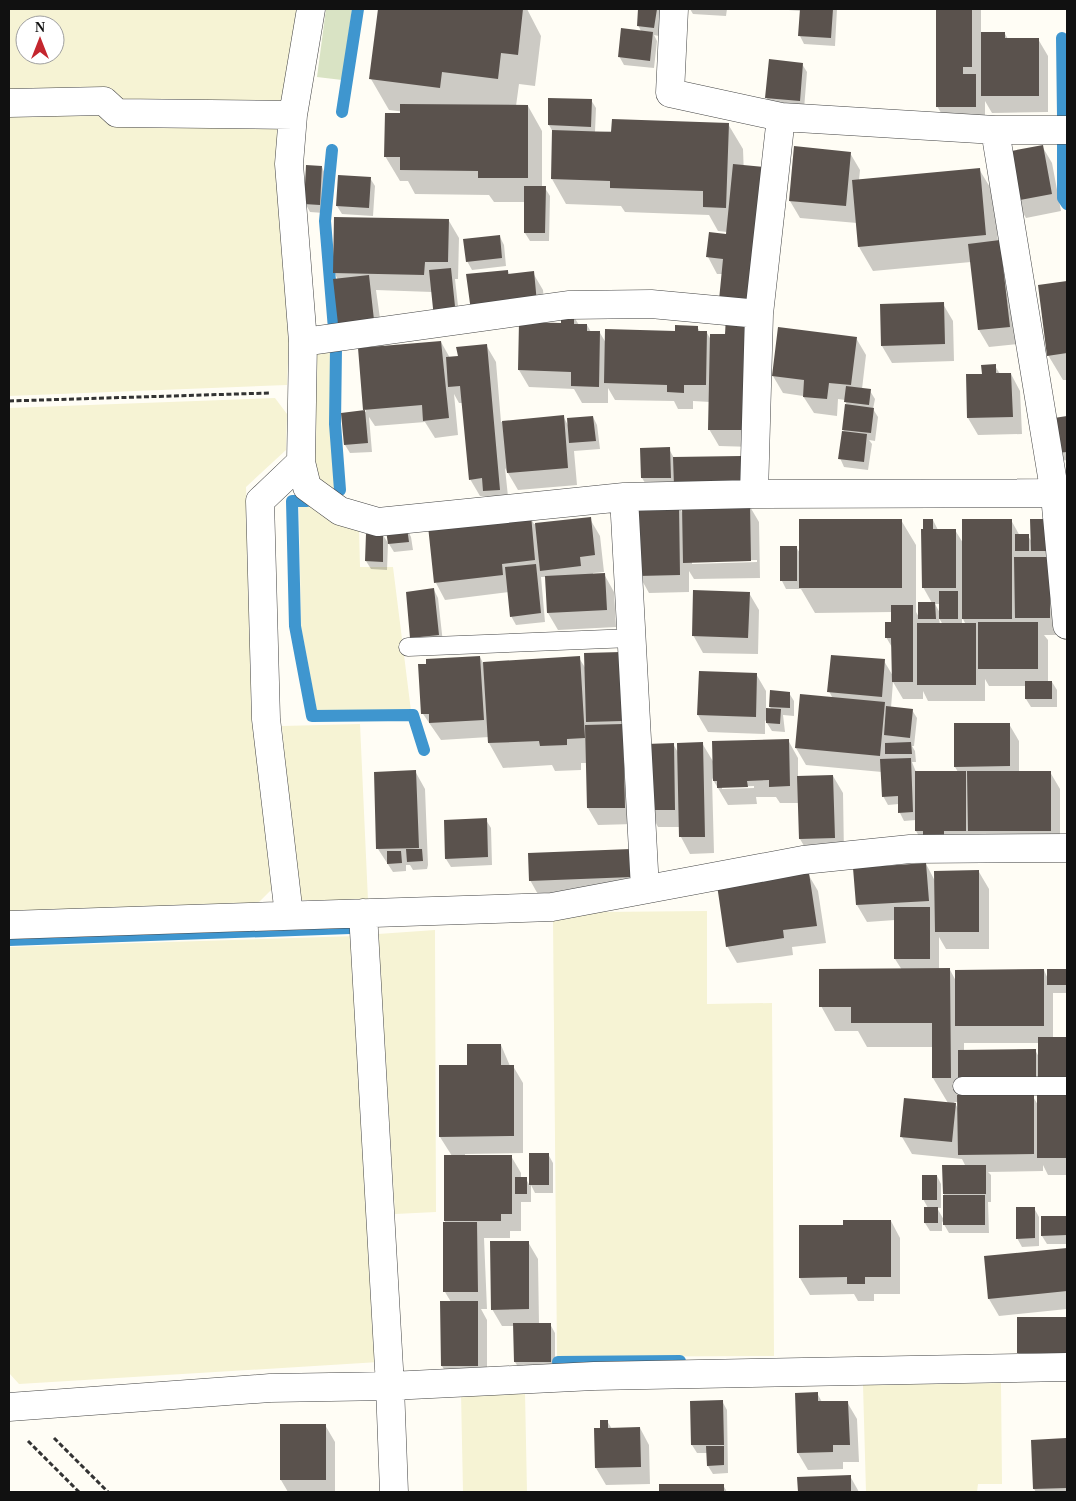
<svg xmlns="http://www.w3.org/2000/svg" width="1076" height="1501" viewBox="0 0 1076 1501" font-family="'Times New Roman',serif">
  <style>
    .farmland { fill: #f6f3d4; fill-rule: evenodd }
    .cemetery { fill: #d9e3c4 }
    .shadow { fill: #0003; fill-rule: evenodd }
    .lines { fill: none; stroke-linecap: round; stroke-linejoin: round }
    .stream { stroke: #3f96cf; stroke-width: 12 }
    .building { fill: #5a524d }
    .lane-casing { stroke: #444; stroke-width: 19 }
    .street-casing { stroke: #444; stroke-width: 29 }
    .path { stroke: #333; stroke-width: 3; stroke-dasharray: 5 2.5; stroke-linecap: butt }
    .lane { stroke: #fff; stroke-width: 18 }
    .street { stroke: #fff; stroke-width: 28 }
  </style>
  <rect width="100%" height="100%" fill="#fffdf5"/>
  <path class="farmland" d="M9,9H299L284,103L123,101L112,90L9,92ZM25,25H55V55H25Z
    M101,112L280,126L290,318L287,385L9,396V114Z
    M332,348L331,424L336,491H325L315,484L312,357L317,349Z
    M275,398L287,414L286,450L246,487L254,718L272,889L258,903L9,911V408Z
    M299,505L317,506L359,528L360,567H393L411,711L317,712L301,626Z
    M360,724L368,900H302L295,889L282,726Z
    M707,911V1004L772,1003L774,1356L557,1357L553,920L599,912Z
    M435,930L436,1212L395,1214L378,934Z
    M356,936L379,1362L19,1384L9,1373V947Z
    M1001,1383L1002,1484H978L977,1492H866L863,1385Z
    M525,1392L527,1492H463L461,1393Z"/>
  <path class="cemetery" d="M326,9H352L342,80L317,77Z"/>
  <path class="shadow" d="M379,9H527L541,36L535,86L519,84L516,106H528L542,131V188H545L550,196L549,241H530L525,233V202H494L489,195L415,194L408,181H400L385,156L406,112L389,110L371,79Z
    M640,9H660L662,12L659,36L654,35L657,41L654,68L624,65L619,56L641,31L638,25Z
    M690,9H727L726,16L693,14Z
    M776,9H837L835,46L804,44L800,36L801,11Z
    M937,9H981V34H1005L1008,39H1038L1048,56V112L992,113L985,101V123H947L937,106Z
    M802,64L807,72L804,109L771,106L766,97Z
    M591,100L596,108L595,132L728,124L743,149L754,447L719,446L709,429L710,402L693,401V409H678L674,401L615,400L608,388V403H582L574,389L529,387L519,370L520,323L482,328L508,271L510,275L533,273L543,290L546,320L528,322L562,325L574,317L579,325H587L591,332L600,333L606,343L697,327L701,333H707L711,340L726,335L723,274H717L708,257L727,235V232L718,231L709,215L625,212L621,206L566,204L552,179L553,132L549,125Z
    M1042,146L1052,163L1061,211L1026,218L1016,200Z
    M850,153L860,170L859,180L979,169L994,194L998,242L1019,344L989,347L979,330L971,262L873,271L859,247L857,223L800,218L790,201Z
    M322,167L326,176L324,213L310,212L305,203Z
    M370,178L375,186L373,216L342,214L337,206Z
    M449,221L459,238L458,279H455L460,324L432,292L376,290L384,347L441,342L450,358L459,357L486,345L496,362L501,422L563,416L569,427L593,417L597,425L600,449L574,451L577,485L518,490L505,468L509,506L494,507L487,496H480L470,479L463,403H459L454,394L458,435L435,438L425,422L375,426L369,417L372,452L350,453L345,445L342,414L366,412L359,348L350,349L340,332L338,280L334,272Z
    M500,237L504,245L506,266L472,270L467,261Z
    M1067,283V380H1063L1048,355L1039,286Z
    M943,304L953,321L954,361L892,363L882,346Z
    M856,338L866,355L862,389L870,391L875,399L873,409L878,417L875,441L869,440L872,444L868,470L844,467L840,458L847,406L845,400L838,399L837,416L814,413L803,396L783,393L773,376Z
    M995,366L1000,374H1011L1020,391L1022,434L978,435L968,418L967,375H983Z
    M1067,418V460L1062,461L1055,419Z
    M669,449L674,458L740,457L750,474L647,486L642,478Z
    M749,505L759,522L760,578L694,579L689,571V592L649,593L639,575L679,506L683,514ZM757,560V562L692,564V561Z
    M530,517L534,524L590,519L600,536L604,572L593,573V575L604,574L614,592L616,627L558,630L548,613L545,577H541L545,622L516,625L511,616L509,592L445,600L436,583Z
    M901,520L916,545V612L920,619L932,603L923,587L933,520L938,530H955L963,543L1011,520L1020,536H1028L1032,542L1049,520L1059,635H1044L1048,640V682H1052L1057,690V707H1031L1026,699V686H989L985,679V701H928L923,691V699H903L893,682L891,708L912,710L917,718L914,746H912L915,751L916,762H912L916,772H958L955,767L1009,724L1019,741V772H1050L1060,789V848H926L916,831V820L904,821L900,813L899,804L888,805L883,796L882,772L806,765L796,748L801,696L833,699L829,691L884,661L893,676V649L886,637L893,623V612L815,613L801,589H786L782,581L796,547L800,553ZM935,604H940V613ZM962,617L966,625H962ZM939,618L943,625H940Z
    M407,529L411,537L413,550L394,552L389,544Z
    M383,535L388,543L387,570L371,569L366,561Z
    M434,590L438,598L443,643L417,646L412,637Z
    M749,593L759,610L758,654L703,653L693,635Z
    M620,654L634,824L598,825L588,808L587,763H581V770L555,771L552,765L503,768L489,743V737L441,740L423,714L480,657L483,663L579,658L586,669Z
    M756,674L766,691V709L772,710L770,707L789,693L794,701V716L783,715L785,732L772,731L765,720V734L708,732L698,715Z
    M788,740L798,758V777L833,776L843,793L844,855L810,856L800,839L799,803H780L776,797H756L757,804L728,805L712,778L714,853L690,854L681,837L680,827H658L649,810L673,744L679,754L702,743L714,763ZM754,786V788L722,789V787Z
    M415,771L425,789L428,865L427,869L413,870L410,865H406V871L393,872L378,849Z
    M486,820L491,828L492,865L451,867L446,859Z
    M630,851L641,894L540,898L530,880Z
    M926,864L935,881L979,872L989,889V949H946L939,937V970H950L956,981L1044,970L1048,979L1065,970L1067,974V993H1053V1038H1067V1086L1045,1096H1067V1175H1048L1043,1165V1171L988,1172L991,1175V1202H988L989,1233H949L942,1221V1231H930L925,1223V1208H928L923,1199L937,1176L941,1184V1208H937L944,1220V1193L966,1167L962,1159L912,1154L902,1137L948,1103L933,1078V1047H867L858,1031H835L821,1006L902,970L895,959V920L867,922L857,905ZM964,1043H1039V1057L1035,1050L964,1051ZM964,1087L969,1096H964ZM1032,1095H1038V1105ZM954,1102H959V1110Z
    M808,874L818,891L826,943L792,947L793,955L737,963L727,946Z
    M501,1045L510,1066H513L523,1083V1153L465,1154V1156H511L521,1173V1179H526L530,1186V1154H548L553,1163V1193H535L531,1185V1202H521V1231H510V1238H484L487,1309H481L487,1320V1383H452L442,1366V1302H451L445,1292V1220L452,1156L440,1137L469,1066Z
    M1034,1208L1039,1217V1246L1022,1247L1017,1238Z
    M1042,1217H1067V1244H1047L1042,1236Z
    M891,1221L900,1238V1294H874V1301H858L854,1294L810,1295L800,1278L844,1227Z
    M528,1242L538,1259L539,1324H550L555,1333V1370H520L515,1362V1326H502L492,1309Z
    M1067,1249V1309L999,1316L989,1299L985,1257Z
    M1018,1318H1067V1370H1028L1018,1353Z
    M817,1393L822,1402H847L857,1419L859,1462H843V1469L808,1470L798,1453L796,1394Z
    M722,1401L727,1410L728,1473L713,1474L708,1466V1453H697L692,1445L691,1402Z
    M607,1421L612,1429L640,1428L649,1445L650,1484L606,1485L596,1468L601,1429Z
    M281,1425H325L335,1442V1492H288L281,1480Z
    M1065,1440L1067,1443V1492H1036L1034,1489Z
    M850,1476L859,1492H799L798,1478Z
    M723,1485L727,1492H661V1486Z"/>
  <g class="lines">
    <path class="stream" d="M1062,38L1063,116
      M342,112L358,9
      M1063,139V198L1067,204
      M332,150L325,221L334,329
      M336,348L335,424L340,490
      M307,501H292L295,626L312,716L413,715L424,750
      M9,940L350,928
      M558,1362L680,1361"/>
  </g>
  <path class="building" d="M378,9H523L518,55L501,53L498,79L442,72L440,88L369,79Z
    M638,9H657L654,28L637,26Z
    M800,9H833L831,38L798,36Z
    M936,9H972V67H963V74H976V107H936Z
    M621,28L653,32L650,61L618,57Z
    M981,32H1005V38H1039V96H981Z
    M769,59L803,63L800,101L765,98Z
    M548,98L592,99L591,127L548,125Z
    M400,104L528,105V178H478V171L400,170V157H384L385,113H400Z
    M612,119L729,123L726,208L703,207V191L610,188V181L551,179L552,130L611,132Z
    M1043,145L1052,194L1015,201L1006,152Z
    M794,146L851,152L846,206L789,201Z
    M733,164L765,167L751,304L719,300L723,259L706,257L709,232L726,234Z
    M306,165L322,166L320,205L304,204Z
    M980,168L986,235L858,247L852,180Z
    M338,175L371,177L369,208L336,206Z
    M524,186H546L545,233H524Z
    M334,217L449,219L448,262H425L424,275L333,273Z
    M500,235L502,258L466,262L463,239Z
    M1000,240L1010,327L978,330L968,244Z
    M451,268L456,316L434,318L429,270Z
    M508,270V274L534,271L537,303L471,311L466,274Z
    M369,275L375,329L339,333L333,279Z
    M1067,281V353L1047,356L1038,285Z
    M944,302L945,344L881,346L880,304Z
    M561,315L574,316V324H587V331H600L599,387L571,386V372L518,370L519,322L561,323Z
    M726,319L748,320L745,430H708L710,334H725Z
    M675,325L698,326V331H707L706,385H684V393L667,392V385L604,383L605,329L675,331Z
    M778,327L857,337L851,385L829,383L827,399L803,397L804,380L772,376Z
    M441,341L449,418L423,421L422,405L363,410L358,348Z
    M487,344L500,490L483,491L482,478L469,480L460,386L448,387L446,357L458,356L456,347Z
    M996,364V373H1011L1013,417L967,418L966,374H982L981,365Z
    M846,386L871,389L869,405L844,402Z
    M845,404L874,408L871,433L842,430Z
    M365,410L368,443L344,445L341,413Z
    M564,415L568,468L507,473L502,421Z
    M593,416L596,441L569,443L567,418Z
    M1067,416V452L1056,453L1054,418Z
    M842,431L867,434L864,462L838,459Z
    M670,447L671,478H641L640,448Z
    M741,456V485L674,486L673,457Z
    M750,503L751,561L683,563L682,505Z
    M637,505H679L680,575L638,576Z
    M531,515L535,560L502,564L503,575L434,583L428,526Z
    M591,517L595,555L580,557L581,566L540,571L535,523Z
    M799,519H902V588H799Z
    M923,519H933V529H956V588H922L921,529H923Z
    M962,519H1012V619H962Z
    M1030,519H1050V551H1031Z
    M407,528L409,542L388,544L386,530Z
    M366,534H383V562L365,561Z
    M1015,534H1029V551H1015Z
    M780,546H797V581H780Z
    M1014,557H1050V618H1015Z
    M536,564L541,613L510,617L505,567Z
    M605,573L607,610L547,613L545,576Z
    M434,588L439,635L410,638L406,592Z
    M693,590L750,592L748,638L692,636Z
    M939,591H958V619H939Z
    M918,602H935L936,619H918Z
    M891,605H913V682H892L891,638H885V622H891Z
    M978,622H1038V669H978Z
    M917,623H976V685H917Z
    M621,652L622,721L586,722L584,653Z
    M831,655L885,659L882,697L827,692Z
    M480,656L484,720L429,723V714H421L418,664H426V659Z
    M580,656L585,738L567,739V745L540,746L539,741L488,743L483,662Z
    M699,671L757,673L756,717L697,715Z
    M1025,681H1052V699H1025Z
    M770,690L790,692V708L769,707Z
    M800,694L885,702L880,756L795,748Z
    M886,706L913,709L910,738L884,735Z
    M766,708L781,709L780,724L766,723Z
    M954,723H1010V766L954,767Z
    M623,724L625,808H587L585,725Z
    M789,739L790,786L769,787V780L747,781L748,787L717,788V781H713L712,741Z
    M703,742L705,837H679L677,743Z
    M911,742L912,754H885V743Z
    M674,743L675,810H647L646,744Z
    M911,758L913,812L898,813V796L882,797L880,759Z
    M416,770L419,848L376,849L374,772Z
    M915,771H966V831H944V837H923V831H915Z
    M967,771H1051V831H968Z
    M833,775L835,838L799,839L797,776Z
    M487,818L488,857L445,859L444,820Z
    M406,849H422L423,861L407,862Z
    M631,849L632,877L529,881L528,853Z
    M387,851H401L402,863L387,864Z
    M926,863L929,901L856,905L853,868Z
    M979,870V932H935L934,871Z
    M809,873L817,926L783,930L784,938L726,947L717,885Z
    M894,907H930V959H894Z
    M950,968L951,1078H932V1023H851V1007H819V969Z
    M1044,969V1026H955V970Z
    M1047,969H1066V985H1047Z
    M1038,1037H1067V1078H1038Z
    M467,1044H501V1065H514V1136L439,1137V1065H467Z
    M1036,1049V1079H958V1050Z
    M1037,1094H1067V1158H1037Z
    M957,1095H1034V1154L958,1155Z
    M904,1098L956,1103L952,1142L900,1137Z
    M529,1153H549V1185H529Z
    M444,1155H512V1214H501V1221H444Z
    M942,1165H986V1194H943Z
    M922,1175H937V1200H922Z
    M515,1177H527V1194H515Z
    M943,1195H985V1225H943Z
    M924,1207H938V1223H924Z
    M1016,1207H1035V1238L1016,1239Z
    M1041,1216H1067V1235L1041,1236Z
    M843,1220H891V1277H865V1284H847V1277L799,1278V1225H843Z
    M443,1222H477L478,1292H443Z
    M490,1241H529V1309L491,1310Z
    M1067,1248V1291L988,1299L984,1256Z
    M440,1301H478V1366H441Z
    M1017,1317H1067V1353H1017Z
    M513,1323H551V1362H514Z
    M818,1392V1401H848L850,1445H833V1452L797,1453L795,1393Z
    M723,1400L724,1445H691L690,1401Z
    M600,1420H608V1428L640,1427L641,1467L595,1468L594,1428H600Z
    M280,1424H326V1480H280Z
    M1066,1438L1067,1488L1033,1489L1031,1440Z
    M706,1446H724V1465L707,1466Z
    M851,1475V1492H798L797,1477Z
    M659,1484H724V1492H659Z"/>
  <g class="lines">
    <g class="lane-casing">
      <path id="lane" d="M408,647L632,638
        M962,1086H1067"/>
    </g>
    <g class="street-casing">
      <path id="street" d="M311,9L293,115L289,164L303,342L301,462L307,487L340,511L378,522L624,497L754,494L1067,493
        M674,9L670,93L781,117L995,130H1067
        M9,103L104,101L117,113L293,115
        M995,130L1055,495L1067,625
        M303,342L568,305L651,304L759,314
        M754,494L759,314L781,117
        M624,497L645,889
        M363,913L390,1386L394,1492
        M289,915L266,719L260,501L301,462
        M9,925L552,907L803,860L910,849L1067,848
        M9,1407L270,1388L390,1386L594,1376L1067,1367"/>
    </g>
    <path class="path" d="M9,401L269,393
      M54,1438L108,1492
      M28,1441L79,1492"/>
    <use href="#lane" class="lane"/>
    <use href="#street" class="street"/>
  </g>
  <rect width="1076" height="1501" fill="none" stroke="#111111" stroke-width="20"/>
  <g transform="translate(40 40)"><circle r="24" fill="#ffffff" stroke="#a0a0a0"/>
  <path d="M0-4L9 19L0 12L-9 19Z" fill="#c4262e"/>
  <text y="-8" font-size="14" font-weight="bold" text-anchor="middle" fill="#111111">N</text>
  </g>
</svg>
